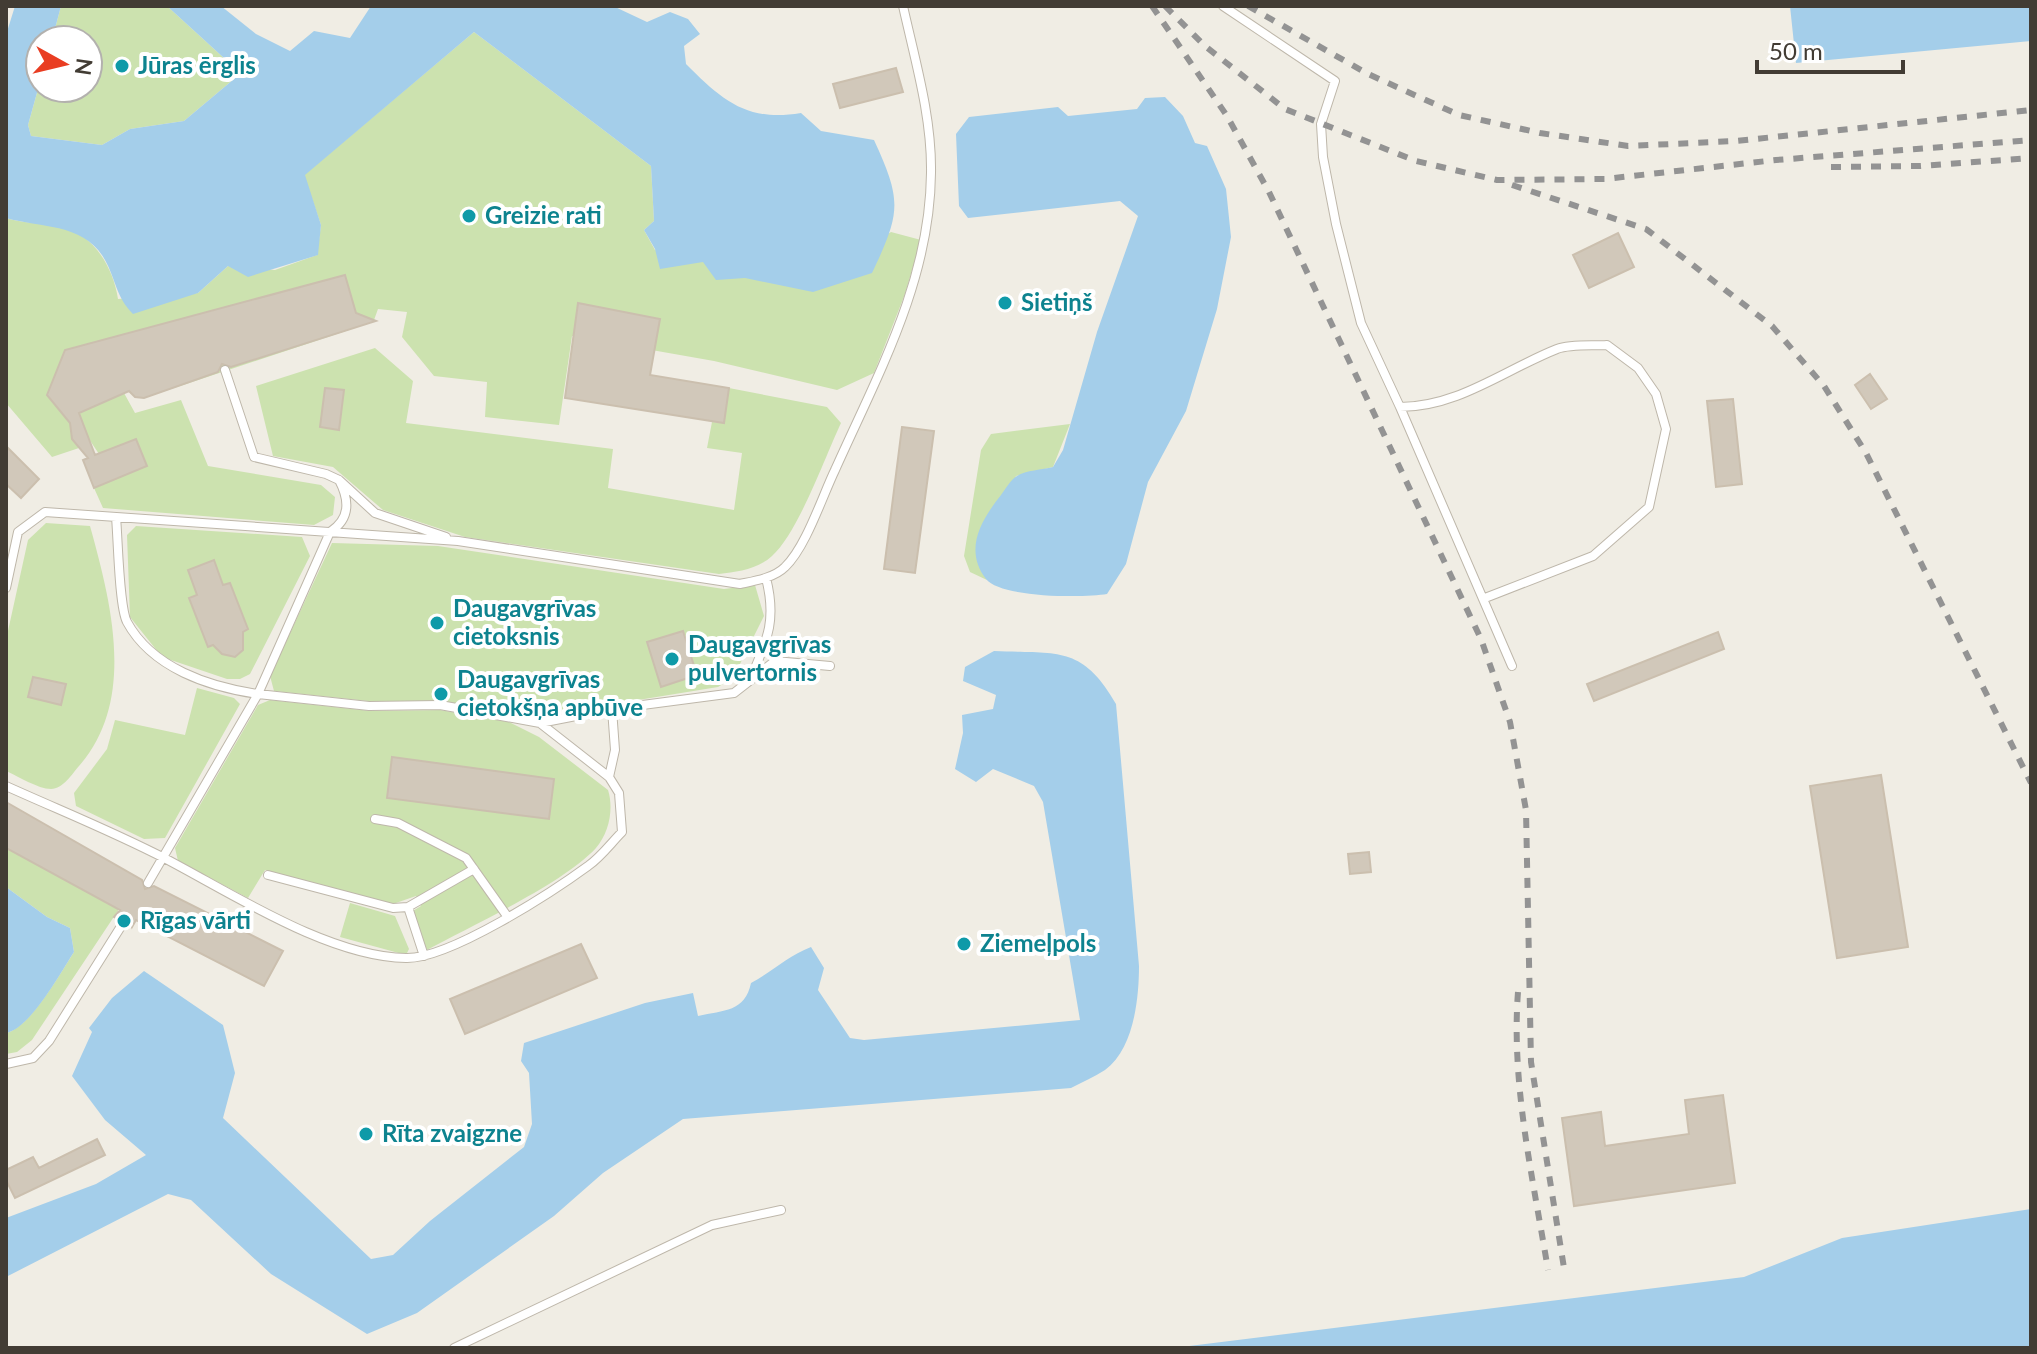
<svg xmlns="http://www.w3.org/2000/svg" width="2037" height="1354" viewBox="0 0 2037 1354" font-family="Lato,sans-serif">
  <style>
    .green { fill: #cce2af }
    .water { fill: #a4ceea }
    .building { fill: #d1c8ba; stroke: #cbbfae; stroke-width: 2 }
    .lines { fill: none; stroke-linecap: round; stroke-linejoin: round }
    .service-casing { stroke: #beb7aa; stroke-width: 10 }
    .service { stroke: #fff; stroke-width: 8 }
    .rail { stroke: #939393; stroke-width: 6; stroke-dasharray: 10 10; stroke-linecap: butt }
    .culture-dot { fill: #0f9aa8; stroke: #fff; stroke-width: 3 }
    .labels { text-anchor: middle; stroke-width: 8; stroke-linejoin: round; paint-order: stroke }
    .culture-label { font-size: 24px; font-weight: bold; fill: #0d838f; stroke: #fff; text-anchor: start }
  </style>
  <rect width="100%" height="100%" fill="#f0ede4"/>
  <path class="green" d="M61,6H167L236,69L234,79L184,121L130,129L102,145L31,136L28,125L40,82V88H88V40H52Z
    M474,32L651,166L654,221L644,230L655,250L703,262L874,243L891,232L921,240L905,294L874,373L837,390L714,361L572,336L559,425L485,417L487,382L434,376L402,337L407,312L378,309L374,320L355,328L144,398L135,397L128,391L124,393L135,413L181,400L208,466L321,485L335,497L333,515L314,525L103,508L94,488L147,465L136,439L99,454L89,439L79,448L52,457L6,403V218C23,223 39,223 56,225C92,231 113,266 118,299L198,293L228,266L275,270L317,255L321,225L304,175Z
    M375,348L413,381L406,423L613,449L608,488L734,510L742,453L707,448L712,422L724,423L729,388L827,407L841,423C825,457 798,533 772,556C758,569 737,572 719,574L465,537L383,510L333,467L273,456L256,386Z
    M1070,424L1053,467L1016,476L979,561L987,580L970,572L964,556L981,450L991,434Z
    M46,523L90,526C111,602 137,700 79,766C72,774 63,789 51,789C38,789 18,776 6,771V640L28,540Z
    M136,526L302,537L310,556L250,674L240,679H227L162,657L130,617L127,535Z
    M332,543L438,546L724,589L755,585L764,616L733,678L718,687L546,715L530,716L440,702L368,701L274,691L270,676Z
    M197,688L234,698L240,704L165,838L144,839L76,806L74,793L107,749L115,720L185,735Z
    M270,700L371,711L440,710L509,722L539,737L608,790C614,809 609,833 596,848C563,884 472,925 427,950L411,912L421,906L416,896L393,904L265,870L248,898L178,861L175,848L258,705Z
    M6,802L139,879L32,1040L17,1052L6,1054V1033C30,1028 61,972 74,952L70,928L47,917L6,887Z
    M350,903L395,916L409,949L406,955L340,937Z"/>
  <path class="water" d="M15,6H61L52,40H40V82L28,125L31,136L102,145L130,129L184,121L234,79L236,69L167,6H221L256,34L290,51L314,31L350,38L371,6H613L647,22L670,12L688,19L700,34L684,46L686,64C723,101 747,122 801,113L821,131L874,140C902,201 901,212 872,273L813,292L745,278L716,280L703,262L660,269L655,249L644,230L654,221L651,166L474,32L305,175L321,225L318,255L248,277L228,266L198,293L133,314C116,297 116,280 105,260C85,223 41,228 6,218V35Z
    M1790,6H2031V41L1796,63Z
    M1165,97L1183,116L1195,143L1207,146L1226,189L1231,237L1217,309L1186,411L1148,482L1126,564L1107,594C1084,598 1001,598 986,579C963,549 982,519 1001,495C1005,490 1011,479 1017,476C1026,470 1042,470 1053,467L1063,450L1097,332L1138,216L1120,201L968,218L959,206L956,134L969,117L1058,107L1068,116L1137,109L1145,98Z
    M994,651C1056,654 1082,644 1116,704L1139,966C1139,998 1134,1049 1105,1070C1094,1077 1082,1082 1071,1088L683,1119L603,1173L554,1216L417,1313L367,1334L271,1274L191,1200L168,1194L6,1277V1218L96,1184L146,1155L105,1120L72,1076L92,1032L89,1028L112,998L144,971L223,1025L235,1073L223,1118L371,1259L393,1255L430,1221L524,1147L532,1124L529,1073L521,1061L524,1043L645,1003L693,993L698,1016C724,1010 745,1012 751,983C773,971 788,956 811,947L824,968L818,990L850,1038L864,1040L1080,1020L1043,802L1034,786L993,769L976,782L955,769L963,733L962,715L993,709L996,695L963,681L965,667Z
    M6,887L47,917L70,928L74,952C61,972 30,1029 6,1033Z
    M2031,1209V1348H1173L1744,1277L1842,1238Z"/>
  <path class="building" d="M896,68L903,92L840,108L833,84Z
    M1618,233L1634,267L1589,288L1573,255Z
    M345,275L356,313L376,321L231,367L222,364L218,372L144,398L135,397L129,391L79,413L95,455L136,439L147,466L94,488L83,460L88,458L72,439L70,423L47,395L65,350Z
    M578,303L660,319L650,375L729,388L724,423L565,398Z
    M1870,374L1887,399L1871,409L1855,385Z
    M325,388L344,390L339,430L320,427Z
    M1733,399L1742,484L1716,487L1707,401Z
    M902,427L934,431L915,573L884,569Z
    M6,446L39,479L21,498L6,484Z
    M214,560L223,585L230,583L248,629L243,632V650L235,657L222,654L213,645L208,647L189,598L197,595L188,570Z
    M683,631L697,675L661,687L647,642Z
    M1718,632L1724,649L1594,701L1587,684Z
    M33,677L66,684L61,705L28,697Z
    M392,757L554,779L549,819L387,798Z
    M1881,775L1908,947L1837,958L1810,786Z
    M6,802L142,880L145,889L154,886L283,951L264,986L136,920L132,927L128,914L118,919L114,917L120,910L6,848Z
    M1369,852L1371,872L1350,874L1348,854Z
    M581,944L597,978L465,1034L450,999Z
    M1723,1095L1735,1183L1574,1206L1562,1118L1601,1112L1605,1146L1689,1134L1685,1100Z
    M97,1139L105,1155L15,1198L6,1180V1170L33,1157L39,1168Z"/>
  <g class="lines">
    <g class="service-casing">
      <path id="service" d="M1223,6L1335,81L1321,124L1323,157L1336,224L1361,323L1400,407C1458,407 1504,370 1557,349C1571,344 1591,346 1607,345L1638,368L1656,394L1666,429L1649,507L1593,556L1485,598
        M225,370L254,457L326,474L339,480L375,513L446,537
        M1400,407L1512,666
        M116,517C118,538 119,607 127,622C152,668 209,687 258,694L330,532C350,519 350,501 339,480
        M6,588L18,532L45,512L458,541L740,584C754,581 774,578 785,567C806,547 822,497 835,470C878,374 930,281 931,173C932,117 915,60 903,6
        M750,680C767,640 777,621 766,578
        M609,777L615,750L612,709
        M6,786C59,810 114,832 166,859C233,894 329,957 406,958C449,959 551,893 588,866C601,857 611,843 622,832L619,793L609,777L540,723
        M375,819L398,823L466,858L507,916
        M268,875L393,908L408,907L474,869
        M148,883L258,694L369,706L440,705L540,723L612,709L734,693L775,661L830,666
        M408,907L424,956
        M6,1064L33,1058L49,1041L125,920
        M454,1348L712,1225L781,1210"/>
    </g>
    <use href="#service" class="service"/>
    <path class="rail" d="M1152,6L1227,116L1269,192L1481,639L1510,722L1526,810L1531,1062L1564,1268
      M1165,6L1205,46L1285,109L1416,161L1497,180L1605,179L1776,160L2031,140
      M1248,6L1368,74L1459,115L1540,133L1628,146L1736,141L2031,110
      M1831,167L1920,166L2031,158
      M1512,185L1646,229L1772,326L1824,386L1866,453L2031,783
      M1518,992C1511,1085 1533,1178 1548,1270"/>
  </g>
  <g class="culture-dot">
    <circle cx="122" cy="66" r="8"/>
    <circle cx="469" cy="216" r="8"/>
    <circle cx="1005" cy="303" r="8"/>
    <circle cx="437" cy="623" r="8"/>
    <circle cx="672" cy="659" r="8"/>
    <circle cx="441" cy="694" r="8"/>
    <circle cx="124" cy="921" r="8"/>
    <circle cx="964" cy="944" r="8"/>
    <circle cx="366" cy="1134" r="8"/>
  </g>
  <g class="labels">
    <g class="culture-label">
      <text x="138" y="74">Jūras ērglis</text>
      <text x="485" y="224">Greizie rati</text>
      <text x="1021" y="311">Sietiņš</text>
      <text x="453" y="617">Daugavgrīvas<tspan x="453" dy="28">cietoksnis</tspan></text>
      <text x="688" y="653">Daugavgrīvas<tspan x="688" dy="28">pulvertornis</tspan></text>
      <text x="457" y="688">Daugavgrīvas<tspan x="457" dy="28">cietokšņa apbūve</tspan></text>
      <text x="140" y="929">Rīgas vārti</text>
      <text x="980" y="952">Ziemeļpols</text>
      <text x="382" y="1142">Rīta zvaigzne</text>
    </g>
  </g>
  <rect width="2037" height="1354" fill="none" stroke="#423c34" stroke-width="16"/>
  <g transform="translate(64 64) rotate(98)"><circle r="38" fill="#ffffff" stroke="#b3b1ae" stroke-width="2"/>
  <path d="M0-6L14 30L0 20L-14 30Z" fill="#e93d22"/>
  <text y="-12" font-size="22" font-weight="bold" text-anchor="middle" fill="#423c34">N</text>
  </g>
  <path d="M1757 60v12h146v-12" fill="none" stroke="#423c34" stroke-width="4"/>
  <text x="1769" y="60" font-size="24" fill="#423c34" stroke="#ffffff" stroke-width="6" paint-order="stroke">50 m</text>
</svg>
